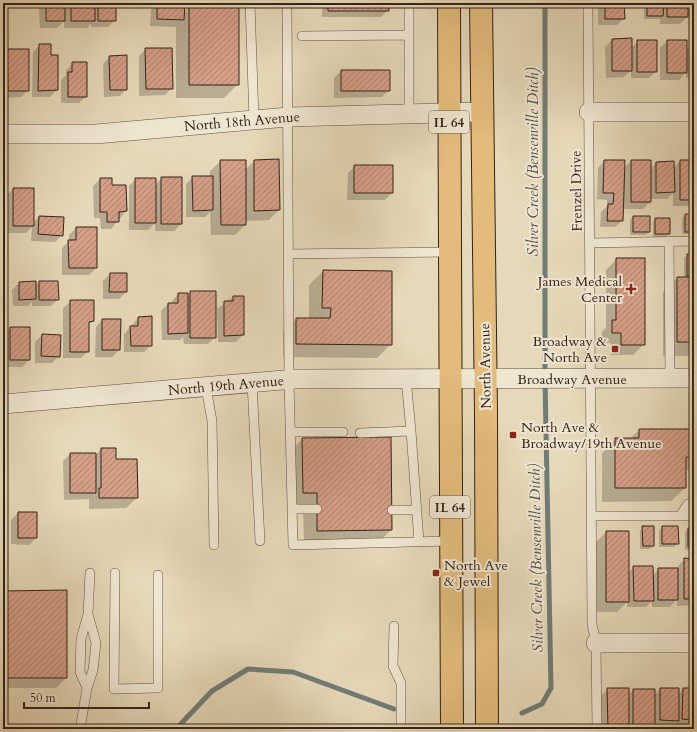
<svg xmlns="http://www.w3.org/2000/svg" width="697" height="732" viewBox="0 0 697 732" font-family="Cardo,serif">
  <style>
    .shadow { fill: #0003 }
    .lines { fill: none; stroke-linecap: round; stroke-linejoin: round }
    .stream { stroke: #717c77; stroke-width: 5 }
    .building { fill: url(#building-hatch); stroke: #342216 }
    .lane-casing { stroke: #60503f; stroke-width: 10 }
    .street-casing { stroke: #60503f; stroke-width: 20 }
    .primary-casing { stroke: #342216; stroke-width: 24 }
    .lane { stroke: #efe6d2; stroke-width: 9 }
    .street { stroke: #efe6d2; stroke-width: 19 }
    .primary { stroke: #e3bc7c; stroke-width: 22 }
    .poi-dot { fill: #8f2418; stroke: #efe6d2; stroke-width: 1.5 }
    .labels { text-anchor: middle; stroke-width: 4; stroke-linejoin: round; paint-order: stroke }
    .shield { fill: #efe6d2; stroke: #6c5d4e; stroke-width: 1 }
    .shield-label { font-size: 13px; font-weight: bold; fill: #342216 }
    .street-label { font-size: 14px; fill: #342216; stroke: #efe6d2 }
    .poi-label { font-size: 14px; fill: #342216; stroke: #efe6d2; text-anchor: end }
    .water-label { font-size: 15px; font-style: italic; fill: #524f47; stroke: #efe6d2 }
  </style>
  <defs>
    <pattern id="building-hatch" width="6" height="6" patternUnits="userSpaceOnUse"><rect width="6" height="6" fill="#d59f88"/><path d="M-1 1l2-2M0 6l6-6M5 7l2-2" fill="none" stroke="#ae816e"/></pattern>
  </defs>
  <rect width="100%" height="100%" fill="#e6d9b9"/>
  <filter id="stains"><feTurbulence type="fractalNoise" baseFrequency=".005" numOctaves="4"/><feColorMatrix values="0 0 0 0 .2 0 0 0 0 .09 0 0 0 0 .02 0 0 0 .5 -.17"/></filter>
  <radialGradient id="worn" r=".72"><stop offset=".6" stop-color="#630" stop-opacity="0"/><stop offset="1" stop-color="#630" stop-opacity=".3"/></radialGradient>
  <path class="shadow" d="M46,3H64V8L69,3H94V6L97,3H115V20L108,27H91V23L87,28H64V21L57,28H40L39,9Z
    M157,3H184L183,13L189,7L238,84L224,98H176V27L150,26L151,9Z
    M322,3H388V10L381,17H322Z
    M601,3H623L624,18L617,25H598V6Z
    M644,3H687V17L680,24H660V19H644Z
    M631,39V48L638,41L656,71L649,78H631V71L624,77L606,78L605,47L612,40Z
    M667,41L686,49L694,42V78H686V72L679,80H660V48Z
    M40,45L50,56L57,90L50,97H32L33,52Z
    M146,49L172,88L165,95L139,96V56Z
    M8,50L28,90L21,97L3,98V55Z
    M110,57L126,89L120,96L104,97L103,64Z
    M73,63L86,96L79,103H61V80L66,75V70Z
    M341,71H389V90L382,97L334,98V78Z
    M221,161L245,170L254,161L279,210L269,220L245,221V225L235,235H211L210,212L205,217H186V184L193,177H210V171Z
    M605,161L623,169L631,161L650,169L656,163L673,162L674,168L680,161H694V206H673V193L667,199H650V202L643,209H622V221L615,227H600L601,212L607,206V200L597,199L598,168Z
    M355,166L392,193L385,200H347L348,173Z
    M162,178L181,224L174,231H155V223L148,230H129V186L136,179L155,185Z
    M100,179L111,186L126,211L111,229H101L100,218H94L93,186Z
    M13,189L33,223L39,217L62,235L55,242L31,241L32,227L26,233H7L6,196Z
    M685,215H694V234H682V218Z
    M633,217L649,232L645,235H630V220Z
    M656,219L669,233L666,237H653V222Z
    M76,228L96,268L89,275H62V248L69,241V235Z
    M688,255H694V351L690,356H663V292L677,278H684V258Z
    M617,259L644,344L633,355H611V343H602V332L606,328V270Z
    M323,271L391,344L377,358L283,357V332L297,319H309V285Z
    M110,274L126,292L119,299H103V281Z
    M39,282L58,299L51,306H32V302L28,306H13L12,290L19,283L35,286Z
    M190,292L215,337L208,344H184L183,337L180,340H162L161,311L168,304H172V301L178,294L187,296Z
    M233,297L243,335L236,342H218L217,309Z
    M70,302L93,321L88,325V351L81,358H63V308Z
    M138,318L151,345L144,352H124V334Z
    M102,320L119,350L112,357H95L96,327Z
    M10,328L29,360L22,367H3V335Z
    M42,335L59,356L52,363H35V342Z
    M639,430H694V470H685V488L671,501L602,502V453L616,439H630Z
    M302,439L391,530L378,543L304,544L303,506H289V453Z
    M101,449L115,460L137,498L126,508L89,509V499L64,500L63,461L70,454L95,456Z
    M18,513L36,538L29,545L11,544V520Z
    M643,527L653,546L650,549H640V531Z
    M662,527L678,543L674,547H659V531Z
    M688,529H694V550H685V532Z
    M606,532L628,573L634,567L652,576L659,569H678V566L685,559L694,560V605L677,606V599L670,607H652V601L646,607H627V602L617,612H596V542Z
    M3,592L66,678L56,688H3Z
    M608,689L628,695L633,690L654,696L660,689L678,695L683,689H694V726H675L676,722L671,727H654L652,729H601V696Z"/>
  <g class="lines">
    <path class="stream" d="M522,713L542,704L551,688L545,380V3
      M176,729L212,691L248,669L293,672L394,709"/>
  </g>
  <path class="building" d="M46,3H65V21H46Z
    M71,3H95V21H71Z
    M98,3H116V21H98Z
    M157,3H185L184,20L157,19Z
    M328,3H389V11H328Z
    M605,3H624L625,19H605Z
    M647,3H664L663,16H647Z
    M667,3H688V17H667Z
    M189,6H239V85H189Z
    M632,38V71H612V39Z
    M637,40H657V72H637Z
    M667,40H687V73H667Z
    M692,41H694V72H693Z
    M39,44H51V55H58V90L38,91Z
    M145,48H172L173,89H146Z
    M7,49H29V91H8Z
    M127,55V90H110L109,56Z
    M72,62H87V97H68V72H72Z
    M341,70H390V91H341Z
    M279,159L280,210L254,211V160Z
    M220,160H246V225H221Z
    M604,160H625L623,221H607L608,204H613L614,193H603Z
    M631,160H651V202H631Z
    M680,160H694V200H680Z
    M674,161L675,192L656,193V162Z
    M354,165H393V193H354Z
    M192,176H213V210L193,211Z
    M161,177H182V224H161Z
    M100,178H112V185H126L127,211L119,212V222H107V212H100Z
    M135,178H156V223H135Z
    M13,188H34V226H13Z
    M685,214H694V232H685Z
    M39,216L64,217L63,236L38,234Z
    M633,216H650V232H633Z
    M655,218H670V234H655Z
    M76,227H97V268H69L68,240H76Z
    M687,254H694V276H687Z
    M616,258H645V345H621V333H612V320H616Z
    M323,270L392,271V345L296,344V318H330L331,308H322Z
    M110,273H127V292H109Z
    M677,277H694V342H677Z
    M36,281V299L19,300V282Z
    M39,281H58L59,300H39Z
    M190,291H216V338H190Z
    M178,293H188V333L168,334V303H178Z
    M233,296H244V335L224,336V301H233Z
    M70,300H94V321L89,322V352H70Z
    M152,316V346H131L130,326H138V317Z
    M102,319H121L120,350H102Z
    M10,327H30V360H10Z
    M42,334L61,335L60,357L41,356Z
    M639,429H694V457H686V488H615V438H639Z
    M391,437L392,530L317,531V493H303L302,438Z
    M101,448H116V459H137L138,498H99V488H101Z
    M70,453H96V493H70Z
    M18,512H37V538H18Z
    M642,526H654V546H643Z
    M662,526H678L679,544H662Z
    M688,528H694V547H688Z
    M606,531H629V602H606Z
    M684,558L694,559V599H684Z
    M633,566H653L654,601H634Z
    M658,568H678V600H658Z
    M67,590V678H3V591Z
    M607,688H629V728H608Z
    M660,688H679V721L660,720Z
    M683,688H694V720L682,719Z
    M633,689H655V727H633Z"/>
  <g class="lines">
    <g class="lane-casing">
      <path id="lane" d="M250,3L254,120
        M287,3L289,380L293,545L450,541
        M409,3V114
        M588,3L592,624L596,643L597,729
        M302,36L409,35
        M669,242L670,378
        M591,243L694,241
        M288,254L449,252
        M406,379L411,431
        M252,383L260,541
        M206,387L212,421L214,545
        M290,432H343
        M360,433L411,431L419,542
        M292,509H317
        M392,510H417
        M592,516H694
        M680,516L688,504L694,503
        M115,573L114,689L158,688V575
        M394,626L393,666L401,683V729
        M87,688L80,672L81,639L88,614L90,573
        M80,729L87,688L93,670L96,643L88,614"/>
    </g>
    <g class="street-casing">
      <path id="street" d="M589,112H694
        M3,134H96L288,117L482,112
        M3,404L295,379L694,378
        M596,643H694"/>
    </g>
    <g class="primary-casing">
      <path id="primary" d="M449,3L452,729
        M481,3L486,413L487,729"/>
    </g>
    <use href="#lane" class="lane"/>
    <use href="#street" class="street"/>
    <use href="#primary" class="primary"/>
  </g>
  <g class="poi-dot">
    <path d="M629 283h4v4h4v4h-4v4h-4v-4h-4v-4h4z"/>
    <rect x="611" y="345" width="8" height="8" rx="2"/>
    <rect x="509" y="431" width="8" height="8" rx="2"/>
    <rect x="432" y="569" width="8" height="8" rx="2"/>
  </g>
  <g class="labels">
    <g class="shield">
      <rect x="429" y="111" width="40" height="22" rx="3"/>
      <rect x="430" y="496" width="40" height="22" rx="3"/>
    </g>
    <g class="shield-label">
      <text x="449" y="127">IL 64</text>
      <text x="450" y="512">IL 64</text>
    </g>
    <g class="street-label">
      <text transform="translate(242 121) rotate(-5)" y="5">North 18th Avenue</text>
      <text transform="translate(576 191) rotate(-91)" y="5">Frenzel Drive</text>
      <text transform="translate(485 366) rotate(-91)" y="5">North Avenue</text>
      <text x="572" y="384">Broadway Avenue</text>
      <text transform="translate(226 385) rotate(-5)" y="5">North 19th Avenue</text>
    </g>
    <g class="poi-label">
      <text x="622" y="286">James Medical<tspan x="622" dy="16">Center</tspan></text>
      <text x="607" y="346">Broadway &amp;<tspan x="607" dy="16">North Ave</tspan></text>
      <text x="521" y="432" text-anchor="start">North Ave &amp;<tspan x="521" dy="16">Broadway/19th Avenue</tspan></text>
      <text x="444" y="570" text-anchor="start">North Ave<tspan x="444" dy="16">&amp; Jewel</tspan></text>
    </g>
    <g class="water-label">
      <text transform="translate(533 162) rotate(-90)" y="5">Silver Creek (Bensenville Ditch)</text>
      <text transform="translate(536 558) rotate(-91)" y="5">Silver Creek (Bensenville Ditch)</text>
    </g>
  </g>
  <rect width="697" height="732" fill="none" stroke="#e6d9b9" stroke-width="16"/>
  <rect x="4" y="4" width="689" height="724" fill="none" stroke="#342216" stroke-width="2"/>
  <rect x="8" y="8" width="681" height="716" fill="none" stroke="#342216"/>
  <path d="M24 702v6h125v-6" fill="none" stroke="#342216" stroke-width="2"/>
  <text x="30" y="702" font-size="12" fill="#342216" stroke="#efe6d2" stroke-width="3" paint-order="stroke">50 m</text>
  <rect width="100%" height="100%" filter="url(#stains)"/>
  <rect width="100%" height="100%" fill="url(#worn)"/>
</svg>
